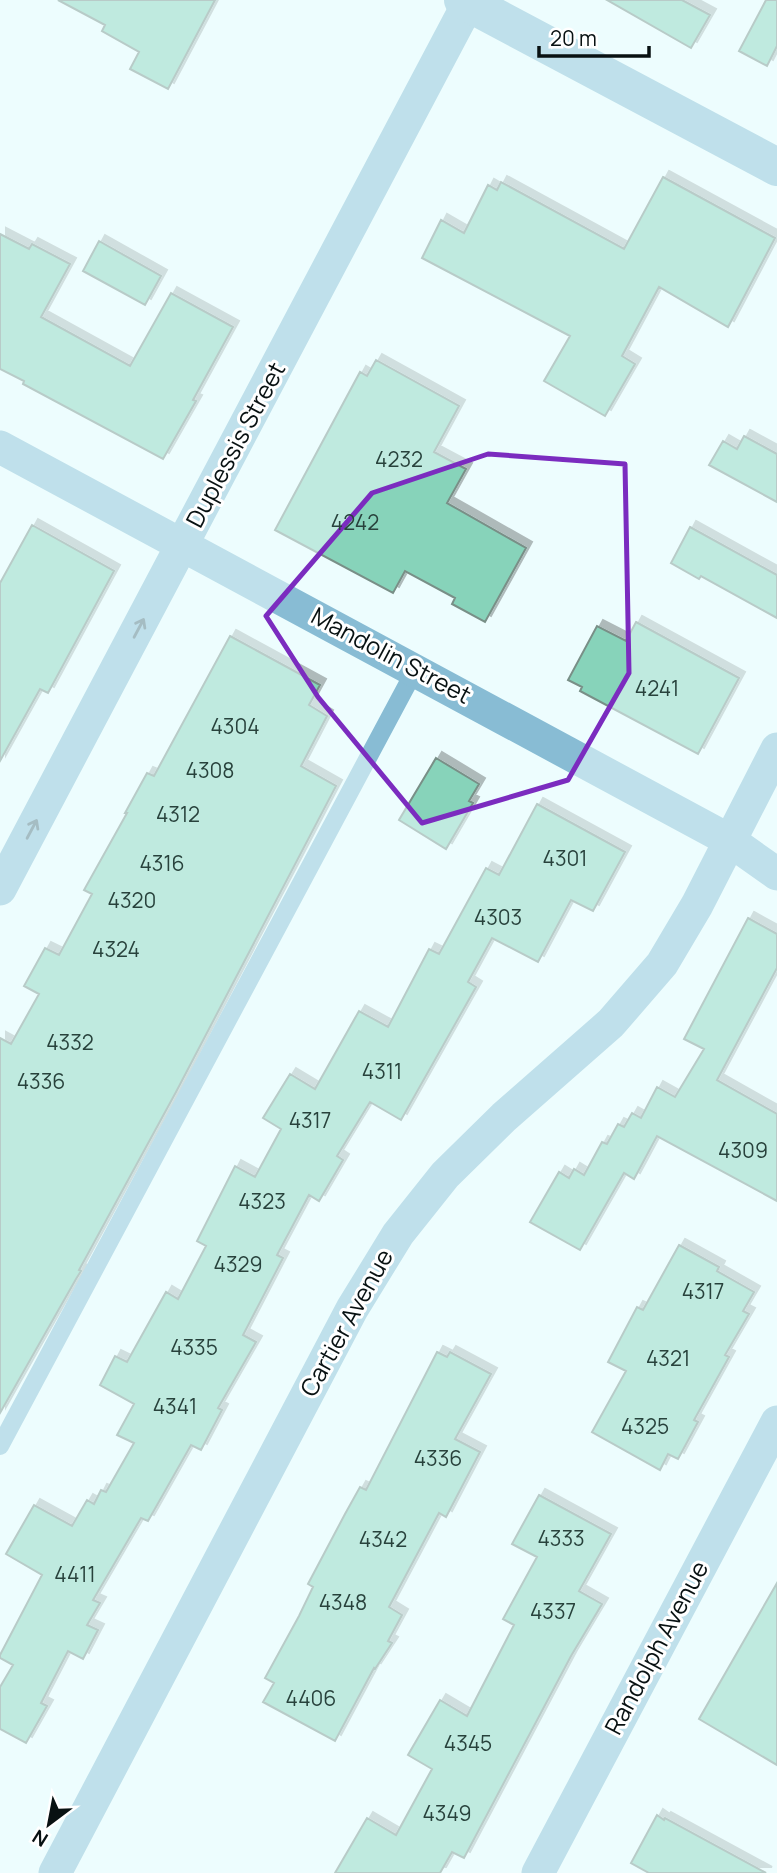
<svg xmlns="http://www.w3.org/2000/svg" width="777" height="1873" viewBox="0 0 777 1873" font-family="Manrope,sans-serif">
  <style>
    .building { fill: #87d3ba; stroke: #798f87; stroke-width: 2; filter: url(#shadow) }
    .lines { fill: none; stroke-linecap: round; stroke-linejoin: round }
    .service { stroke: #88bcd4; stroke-width: 18 }
    .minor { stroke: #88bcd4; stroke-width: 33 }
    .tertiary { stroke: #88bcd4; stroke-width: 38 }
    .oneway { stroke: #4e6f7d }
    .marked { fill: none; stroke: #7b2cbf; stroke-width: 5; stroke-linejoin: round }
    .labels { text-anchor: middle; stroke-width: 6; stroke-linejoin: round; paint-order: stroke }
    .number-label { font-size: 21px; fill: #28423c }
    .street-label { font-size: 24px; fill: #081112; stroke: #fff }
  </style>
  <defs>
    <filter id="shadow"><feDropShadow dx="6" dy="-6" stdDeviation="0" flood-color="#0004"/></filter>
  </defs>
  <rect width="100%" height="100%" fill="#edfdfe"/>
  <path class="building" d="M58,0H215L168,89L130,69L139,52L102,31L105,25Z
    M607,0H682L710,15L691,48Z
    M766,0H777V46L767,66L739,51Z
    M663,177L775,238L728,327L659,287L622,356L635,364L605,416L544,381L570,336L422,258L441,220L464,233L488,185L497,190L501,182L624,249Z
    M0,234L29,249L32,244L70,264L41,317L130,366L171,293L233,327L193,400L196,401L163,459L23,384L24,381L0,369Z
    M99,241L161,276L145,305L83,271Z
    M376,360L459,406L434,452L466,469L447,503L526,548L485,622L452,604L455,598L405,571L393,593L275,530L360,372L367,376Z
    M744,436L777,454V502L709,465L723,441L737,449Z
    M32,525L114,571L48,693L40,689L0,761V583Z
    M690,527L777,575V618L701,576L699,579L671,563Z
    M636,622L739,678L698,754L580,691L582,687L568,680L597,626L626,641Z
    M230,636L320,685L309,705L327,716L301,766L336,786L176,1092L79,1270L81,1271L76,1279L0,1413V1038L11,1044L39,994L24,986L45,948L59,955L92,894L84,890L127,813H125L147,773L154,776Z
    M436,758L479,784L469,801L473,803L446,849L399,820Z
    M537,804L625,852L593,911L571,900L538,962L492,938L468,982L476,987L401,1120L370,1102L337,1156L343,1160L319,1201L309,1195L277,1255L283,1258L243,1335L256,1342L218,1408L222,1410L201,1450L191,1445L148,1521L141,1518L93,1600L100,1603L87,1625L98,1630L83,1659L68,1651L41,1703L47,1706L26,1743L0,1729V1687L13,1665L0,1658V1655L42,1575L6,1554L34,1505L72,1526L87,1500L94,1504L101,1490L106,1492L134,1443L117,1435L134,1404L100,1385L115,1356L127,1362L166,1292L178,1299L206,1246L197,1241L235,1166L255,1177L281,1129L263,1118L290,1074L315,1089L359,1011L388,1027L429,949L439,954L486,868L499,875Z
    M748,918L777,934V968L717,1080L777,1114V1201L657,1136L634,1179L624,1173L580,1250L530,1222L559,1172L569,1178L574,1169L584,1175L602,1142L607,1144L618,1124L624,1127L632,1113L641,1118L657,1087L675,1097L704,1049L684,1039Z
    M679,1245L719,1267L717,1271L754,1292L743,1311L749,1314L725,1355L729,1357L694,1420L698,1422L678,1459L668,1454L660,1470L592,1432L626,1371L608,1362L637,1307L643,1310Z
    M437,1352L447,1357L450,1352L491,1374L455,1439L480,1452L446,1517L439,1513L389,1607L402,1615L388,1641L392,1643L375,1669L374,1668L335,1741L263,1702L274,1683L265,1678L299,1616L313,1587L308,1584L345,1514L360,1487L366,1490Z
    M539,1495L611,1534L579,1591L602,1604L571,1656L464,1858L452,1852L440,1873H335L367,1818L396,1835L432,1769L408,1755L440,1700L467,1716L514,1625L503,1619L537,1557L512,1544Z
    M777,1583V1765L699,1719Z
    M657,1815L664,1820L665,1818L766,1873H649L631,1863Z"/>
  <g class="lines">
    <path class="service" d="M0,1446L415,670"/>
    <path class="minor" d="M0,447L729,840L777,874
      M0,889L470,0
      M55,1873L352,1309L398,1234L445,1175L504,1117L611,1023L662,964L697,905L777,749
      M538,1873L777,1422"/>
    <path class="tertiary" d="M463,0L777,167"/>
  </g>
  <defs><path id="oneway-shaft" d="M-6 0H5M1.5-3L5.5 0L1.5 3" fill="none" stroke-width="1.6" stroke-linecap="round" stroke-linejoin="round" transform="scale(1.75)"/></defs>
  <g class="oneway">
    <use href="#oneway-shaft" transform="translate(139 628) rotate(-62)"/>
    <use href="#oneway-shaft" transform="translate(32 829) rotate(-62)"/>
  </g>
  <path d="M0 0H777V1873H0ZM488,454L625,464L629,673L568,780L422,823L318,697L266,616L372,493Z" fill="#edfdfe" fill-opacity=".55" fill-rule="evenodd"/>
  <path class="marked" d="M488,454L625,464L629,673L568,780L422,823L318,697L266,616L372,493Z"/>
  <g class="labels">
    <g class="number-label">
      <text x="399" y="467">4232</text>
      <text x="355" y="530">4242</text>
      <text x="657" y="696">4241</text>
      <text x="235" y="734">4304</text>
      <text x="210" y="778">4308</text>
      <text x="178" y="822">4312</text>
      <text x="565" y="866">4301</text>
      <text x="162" y="871">4316</text>
      <text x="132" y="908">4320</text>
      <text x="498" y="925">4303</text>
      <text x="116" y="957">4324</text>
      <text x="70" y="1050">4332</text>
      <text x="382" y="1079">4311</text>
      <text x="41" y="1089">4336</text>
      <text x="310" y="1128">4317</text>
      <text x="743" y="1158">4309</text>
      <text x="262" y="1209">4323</text>
      <text x="238" y="1272">4329</text>
      <text x="703" y="1299">4317</text>
      <text x="194" y="1355">4335</text>
      <text x="668" y="1366">4321</text>
      <text x="175" y="1414">4341</text>
      <text x="645" y="1434">4325</text>
      <text x="438" y="1466">4336</text>
      <text x="561" y="1546">4333</text>
      <text x="383" y="1547">4342</text>
      <text x="75" y="1582">4411</text>
      <text x="343" y="1610">4348</text>
      <text x="553" y="1619">4337</text>
      <text x="311" y="1706">4406</text>
      <text x="468" y="1751">4345</text>
      <text x="447" y="1821">4349</text>
    </g>
    <g class="street-label">
      <text transform="translate(236 445) rotate(-62)" y="8">Duplessis Street</text>
      <text transform="translate(391 656) rotate(28)" y="8">Mandolin Street</text>
      <text transform="translate(347 1323) rotate(-61)" y="8">Cartier Avenue</text>
      <text transform="translate(657 1648) rotate(-62)" y="8">Randolph Avenue</text>
    </g>
  </g>
  <g transform="translate(49 1824) rotate(212)" stroke="#ffffff" stroke-width="5" paint-order="stroke">
  <path d="M0-5L12 26L0 18L-12 26Z" fill="#081112"/>
  <text y="-10" font-size="19" font-weight="bold" text-anchor="middle" fill="#081112">N</text>
  </g>
  <path d="M539 46v10h110v-10" fill="none" stroke="#081112" stroke-width="3.5"/>
  <text x="550" y="46" font-size="21" fill="#081112" stroke="#ffffff" stroke-width="5" paint-order="stroke">20 m</text>
</svg>
